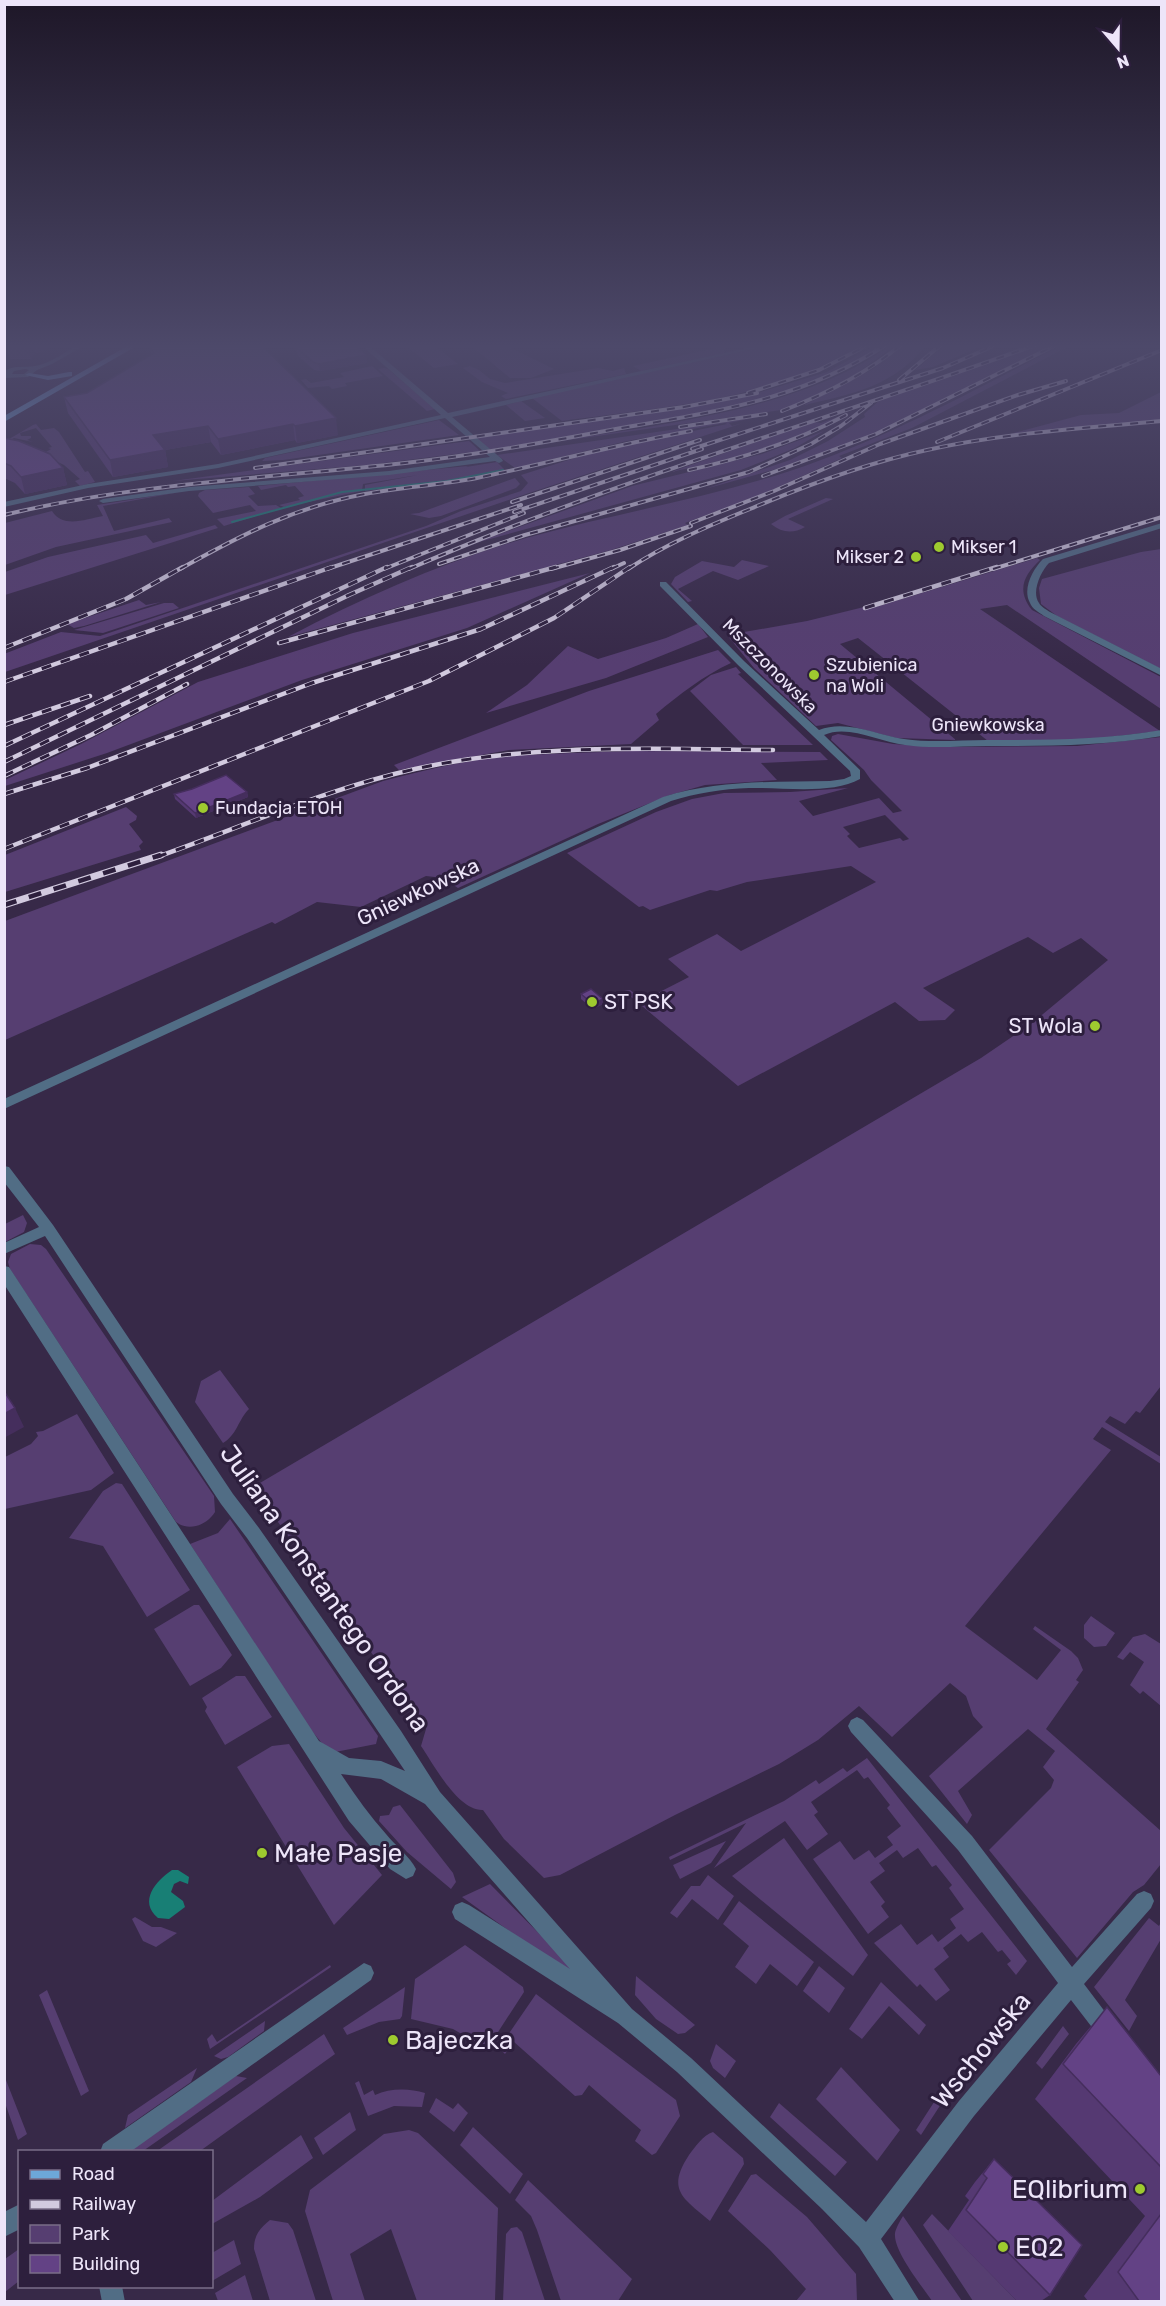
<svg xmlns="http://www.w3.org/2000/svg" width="1166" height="2306" viewBox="0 0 1166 2306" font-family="Rubik,sans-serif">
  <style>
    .green { fill: #563e71; fill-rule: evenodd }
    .water { fill: #187f75 }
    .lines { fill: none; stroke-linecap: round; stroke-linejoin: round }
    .stream { stroke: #187f75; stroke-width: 2 }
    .street { fill: #516d85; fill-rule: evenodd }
    .primary { fill: #6da7d8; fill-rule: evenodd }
    .rail-far2-casing { stroke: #d2cadf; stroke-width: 4 }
    .rail-far1-casing { stroke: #d2cadf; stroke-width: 4.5 }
    .rail-casing { stroke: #d2cadf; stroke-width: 7 }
    .rail-far2 { stroke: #2d1f3d; stroke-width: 2; stroke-dasharray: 8; stroke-linecap: butt }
    .rail-far1 { stroke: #2d1f3d; stroke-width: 3; stroke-dasharray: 10; stroke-linecap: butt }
    .rail { stroke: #2d1f3d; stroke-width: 4.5; stroke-dasharray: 13; stroke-linecap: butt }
    .wall { fill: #553972 }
    .shaded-wall { fill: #452e5d }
    .building { fill: #634285; stroke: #452e5d; stroke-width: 1.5 }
    .poi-dot { fill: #9eca2f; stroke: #2d1f3d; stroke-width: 2 }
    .labels { text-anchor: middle; stroke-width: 6; stroke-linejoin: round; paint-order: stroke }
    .far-poi-label { font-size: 18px; fill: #ede5f9; stroke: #2d1f3d; text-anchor: start }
    .far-street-label { font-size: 18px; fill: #ede5f9; stroke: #2d1f3d }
    .street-label { font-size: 21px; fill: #ede5f9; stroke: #2d1f3d }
    .poi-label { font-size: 21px; fill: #ede5f9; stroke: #2d1f3d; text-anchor: start }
    .near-street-label { font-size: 26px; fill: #ede5f9; stroke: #2d1f3d }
    .near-poi-label { font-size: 26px; fill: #ede5f9; stroke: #2d1f3d; text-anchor: start }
  </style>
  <rect width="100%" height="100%" fill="#372948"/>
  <path class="green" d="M404,344H432L458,364L434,368Z
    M480,344H503L554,369L531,378H510L474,348V345Z
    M735,344H743L725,348L724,353L641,371L633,366Z
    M777,344H861C852,352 840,356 830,362C751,402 649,409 562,421L532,398Z
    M878,344H884C815,394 726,409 643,423C592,432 541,441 490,450L476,438L737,399L827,372Z
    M891,344H897L856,374L820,394L781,410L533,445C640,427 805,412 891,344Z
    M906,344H926C896,386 852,394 804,405L871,370Z
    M946,344H987L933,367L915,370Z
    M1044,344H1053L869,436L787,466L705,489L790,460L828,441L865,417L864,414L881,399Z
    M1064,344H1073L912,428L839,456L842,458L765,493L685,523L688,525L611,550L288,637C364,597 444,562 526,538C613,514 703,499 790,471C886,439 974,390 1064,344Z
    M372,366L383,376L345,383L347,386L332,389L329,386L308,388L301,380L306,379L311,383L344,377L340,373Z
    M470,366L479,370L490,379L505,383L598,368L613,371L624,368L626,374L506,399L501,396L508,393L482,382L463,368Z
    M384,368L388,369L435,409L427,411L378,369Z
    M1161,392V420L1010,434L1081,415L1119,413Z
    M521,401L545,418L525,421L506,405Z
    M840,416C787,446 730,459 671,472L801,426L814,422L821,423Z
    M753,418L729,423L732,426L743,423L529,493L5,672L4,654L61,632L100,636L426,526L461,511L521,491L528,483L521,475L600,450L727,424L725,423L627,441L515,468L497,455Z
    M439,420L459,435L283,460L262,461L265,458Z
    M36,424L41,430L54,428L59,432L85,472L88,471L95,482L80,486L75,481L80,479L64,465L45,456L49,453L46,452L51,449L48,448L52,447L36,428L20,433L21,436H31V438L27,440L33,442L14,438L5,443L4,442L33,425Z
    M824,431L795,448L741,470L472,544L632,486L762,454Z
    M469,441L480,451L367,465L173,481Z
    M497,462L506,471L444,482L365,491V485L418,475L363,484L362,491L284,507L279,505L300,500L298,498L304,496L295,486L288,487L286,485L261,490L258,486L468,466L466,467Z
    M515,478L520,484L516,488L441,516L429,518L410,514L419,513Z
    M249,487L255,494L248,496L258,506L276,505L281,508L224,526L217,519L256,511L250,505L213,513L198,496L199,493L205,490Z
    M180,492L103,506L114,531L169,518L172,522L56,547L5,565V523L52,511C63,529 86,519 103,516L97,505Z
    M826,498L833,499L788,519L805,527C793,534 782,533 771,524L785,516Z
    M215,525L218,528L5,595V572L48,557L146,535L153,543Z
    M1161,549V669L1057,616L1041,604L1039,588L1042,579L1141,552Z
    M1037,558L1040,560C1024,575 1016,590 1032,610L1161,677V709L1007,605L980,609L1160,731L1084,740L988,741L858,638L840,644L956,740L896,738L838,723L816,726L754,668L727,635L807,621L864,607L869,609Z
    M742,560L769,566L738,580L713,571L678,589L692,601L688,602L671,584L675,577L702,561L734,567Z
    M590,573L467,628L302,680L107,753L5,786V780L81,744L198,682L353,633Z
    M139,600L146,605L161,602L84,626L74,628L67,624Z
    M164,603H173L179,608L103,633L74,630Z
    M698,624L708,637L606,678L486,713L527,685L568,646L598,659L666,638Z
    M718,650L731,663C703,676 680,694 656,714L659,720L631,744L509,750L399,770L394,765L589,691Z
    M736,667L741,673L738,674L813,745H743L690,691L711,675Z
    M838,734L893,744L939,747L1077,746L1161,737V1386L1140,1413L1136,1411L1125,1424L1110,1416L1105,1422L1161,1457V1464L1102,1427L1093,1439L1111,1450L965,1626L1037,1680L1061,1650L1033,1629L1035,1626L1071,1651L1078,1658L1083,1670L1076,1680L1079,1682L1046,1729L1161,1831V1864L1144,1885L1133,1892L1077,1958L989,1850L1051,1788L1054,1780L1043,1767L1055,1751L1028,1729L958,1791L972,1815L967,1824L929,1776L983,1727L973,1716L966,1696L950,1683L892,1737L859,1706L818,1740L779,1764L675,1815L560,1875L544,1878L504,1839L483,1810C458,1811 434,1765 421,1746L426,1729L253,1487L981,1058L1031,1024L1108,960L1081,938L1053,953L1028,937L923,988L955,1010L945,1020L919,1021L895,1002L738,1086L624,991L630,990L644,1000L689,977L668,959L717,934L741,951L876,882L851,866L747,882L717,891L710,890L650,910L643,906L639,907L567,853L656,812L692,799L724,793L790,792L848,788L799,801L813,816L879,798L893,813L902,811L871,780L864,770L831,740L832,736ZM885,815L909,839L903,841L900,838L859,848L847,836L850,834L843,827Z
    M633,751L820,752L828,760L761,763L777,780L705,785L670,795L598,824L458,888L443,878L426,876L361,907L317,902L275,924L272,922L5,1040V921L383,781C414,773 445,765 477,760C529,753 581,753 633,751Z
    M126,807L137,816L136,820L129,824L143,842L139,846L141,850L5,892V855Z
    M23,1215L27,1223L24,1232L5,1242V1224Z
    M30,1244L41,1245L46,1249L214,1496L215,1512C207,1525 189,1532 176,1522L10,1269L8,1262L11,1254Z
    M220,1370L249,1409C238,1420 237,1435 223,1443L195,1402L201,1381Z
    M77,1414L114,1473L91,1490L5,1509V1457L31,1444L38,1436L36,1432L43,1431Z
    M116,1483L122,1484L190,1590L147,1617L103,1546L69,1538L103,1491Z
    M230,1519L378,1736L376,1744L330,1753L311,1730L190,1544L218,1533Z
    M194,1605H199L232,1655L221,1668L190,1686L154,1629Z
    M1091,1616L1115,1633L1106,1646L1094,1647L1084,1638V1625Z
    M1145,1634L1161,1644V1706L1143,1691L1140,1694L1130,1685L1144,1662L1130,1652L1123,1660L1117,1657L1133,1637Z
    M236,1676H245L272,1717L225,1745L205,1711L207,1707L202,1698Z
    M289,1744L344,1828L382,1875L334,1925L237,1767L272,1746Z
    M867,1758L1027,1961L1016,1975L1007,1964L1011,1961L1002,1950L998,1952L982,1932L968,1942L961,1934L943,1948L949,1957L934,1969L950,1990L936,2001L920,1984L917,1987L874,1943L901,1924L917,1945L932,1934L938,1942L956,1928L950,1919L964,1909L949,1888L952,1885L936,1865L932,1867L918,1848L903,1858L897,1850L879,1863L885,1871L870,1882L885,1902L881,1906L889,1917L868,1934L813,1859L840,1841L854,1860L869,1850L875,1858L893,1845L887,1837L901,1826L887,1808L890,1805L868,1777L864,1779L857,1770L811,1802L818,1812L814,1815L828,1834L807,1850L785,1821L714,1868L746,1823L670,1860L669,1857L784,1801L816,1780L819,1784L843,1768L847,1772Z
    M400,1805L453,1873L456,1882L451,1889L407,1852L379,1821L380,1816L389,1815L393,1807Z
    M784,1838L868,1955L853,1976L732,1876Z
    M726,1841L711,1863L680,1879L673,1865Z
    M708,1875L734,1896L718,1920L692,1899L677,1918L670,1913L691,1886H700Z
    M490,1884L587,1982L586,1986L462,1897Z
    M739,1901L814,1962L797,1986L770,1964L756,1984L735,1967L749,1946L723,1924Z
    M135,1917L152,1927H161L177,1933L156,1947L143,1941L132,1919Z
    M1149,1918L1159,1926L1161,1922V1939L1125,2000L1137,2016L1129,2031L1094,1987Z
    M465,1945L523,1987L524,1992L489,2046L486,2048L453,2029L411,2019L415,1979Z
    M330,1965L331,1967L210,2049L207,2039L212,2034L217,2042Z
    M819,1966L845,1988L829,2013L803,1991Z
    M636,1976L695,2025L685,2033L678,2034L656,2019L635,1995Z
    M881,1982L926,2025L919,2035L889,2006L862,2039L849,2029Z
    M405,1987L402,2016L400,2019L379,2022L347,2035L343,2028Z
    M47,1990L89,2091L81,2096L39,1995Z
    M536,1994L676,2100L680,2116L656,2153L652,2155L635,2141L641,2130L589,2085L582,2095L575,2096L514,2042L505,2054L499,2048Z
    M265,2021L264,2031L228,2057L221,2059L214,2056Z
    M1063,2026L1069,2034L1042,2069L1036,2063Z
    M324,2034L335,2054L200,2151H157Z
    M716,2044L736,2061L725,2078L713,2068L710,2061Z
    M841,2067L900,2130L877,2161L816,2099Z
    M197,2068L191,2082L125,2128L128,2115Z
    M4,2075L27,2134L18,2140L5,2103Z
    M236,2076L247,2078L143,2151H134L133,2149Z
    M359,2081L364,2095L373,2090L375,2095C390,2088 409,2088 425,2093L422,2107L394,2106L368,2116L355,2083Z
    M947,2082L952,2087L921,2135L916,2130Z
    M436,2098L453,2109L458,2103L468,2113L454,2132L429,2112Z
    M779,2103L847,2162L835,2176L770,2117Z
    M350,2112L356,2130L323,2155L314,2138Z
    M473,2127L523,2174L510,2194L460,2145Z
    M409,2130L418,2133L498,2208L495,2301H417L391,2229L350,2254L365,2301H333L305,2211L310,2190L384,2134Z
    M713,2132L743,2158L744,2164L710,2221C683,2198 666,2190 689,2155C695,2147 703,2135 713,2132Z
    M301,2135L313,2158L260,2197L212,2224V2201Z
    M756,2174L807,2217L856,2274L857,2301H796L806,2289L770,2250L728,2211L751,2175Z
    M528,2180L632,2279L618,2301H561L537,2230L531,2216L515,2200Z
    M932,2214L1017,2301H973L923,2225Z
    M903,2216L962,2301H932C922,2286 893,2251 895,2233C896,2228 900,2221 903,2216Z
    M270,2220L288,2223L293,2230L316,2301H270L254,2249C254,2235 260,2228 270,2220Z
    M517,2227L522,2232L545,2301H503L506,2234L511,2228Z
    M234,2240L241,2264L212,2281V2253Z
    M19,2249V2281L5,2292V2259Z
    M245,2275L253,2301H218L215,2293Z"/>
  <path class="water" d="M172,1870H178L189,1877L188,1884L180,1881L174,1884L171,1892L183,1901L185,1907L169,1919L158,1918C138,1901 156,1881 172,1870Z"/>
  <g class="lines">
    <path class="stream" d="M232,522L342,492L447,481L503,470"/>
    <path class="street" d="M80,344H87L52,364L37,370L28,377L4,378L6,370C16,365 25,368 35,366C50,364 66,351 80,344ZM25,369L29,370L24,374H12L14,371Z
      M360,344H367L448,413L765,344H775L452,417L502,459L503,461L499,463L495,461L389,475L189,491L103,503L99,501L103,499L189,487L389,471L490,457L445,418L218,468L88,488L4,507V502L88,484L218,464L441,415Z
      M1162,523V528L1049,563C1041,571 1031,592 1039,603C1041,607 1047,610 1050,612L1162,669V676L1044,616C1039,612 1032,609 1030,603C1022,589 1033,569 1043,559Z
      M660,582H666L744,661L819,730C846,719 877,735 904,739C932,743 960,740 987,740C1046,740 1103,740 1162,730V736C1104,746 1046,746 987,746C960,746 932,749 905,745C880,742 848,724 824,735L860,770V779C832,795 781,787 749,788C722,789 696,793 671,801L4,1109V1099L663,797C718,780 773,782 830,781L844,779L851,776L850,771L738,665L660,586Z
      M4,1166L9,1167L53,1225L233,1494L259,1528L401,1731L440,1792L632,2009L691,2058L866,2222L959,2101L1058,1983L958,1850L851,1732L848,1726L851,1720L857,1717L863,1720L972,1836L1072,1967L1137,1894L1144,1891L1151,1894L1154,1901L1151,1908L1084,1984L1115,2025L1118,2032L1115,2039L1108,2042L1101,2039L1071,2000L974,2116L881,2239L920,2302H895L859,2247L822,2209L677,2072L618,2023L455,1919L452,1912L455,1905L462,1902L469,1905L570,1969L425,1804L381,1779L341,1774C355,1795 369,1815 386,1834C394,1844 411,1858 416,1869L413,1876L406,1879L390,1869L349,1821L4,1284V1266L9,1267L319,1741L349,1758L381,1761L405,1771L247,1538L221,1504L45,1236L4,1254V1243L39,1227L4,1182Z
      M364,1963L371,1966L374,1973L371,1980L130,2152H100L103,2144Z
      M20,2204V2229L4,2237V2212Z
      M99,2286H122L125,2302H102Z"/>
    <path class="primary" d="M131,344H140L4,422V416Z
      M69,372H72V376L48,380L25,375L29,373L48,376Z"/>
    <g class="rail-far2-casing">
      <path id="rail-far2" d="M899,380L942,344
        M748,393L819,370L870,344
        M782,411C826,394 866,374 902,344
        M680,427L766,414
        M937,442L1162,350
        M692,449L943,368L998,344
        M255,468L684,407L757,393
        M689,470C744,458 796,442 846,415
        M763,476L876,434L1058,344
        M512,502L700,440
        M514,512L702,449
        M4,515C136,483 270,478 405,463C476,455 546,442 616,429C714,412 802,400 887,344
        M691,523L774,491L880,444L1018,395L1066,381
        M439,564L525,535L749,472L811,444L841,426L871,403
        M180,569C241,535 295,507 365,494C402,487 440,485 477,478C549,463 619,444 691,431
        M327,569L521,505
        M384,569L524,513
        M409,569C613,480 829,420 1038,344
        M551,569L620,550L691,526
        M611,569L624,563
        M628,569C666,544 708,526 750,509C807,485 867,463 927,450C1004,433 1083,428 1162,421
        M993,569L1162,517"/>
    </g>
    <g class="rail-far1-casing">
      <path id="rail-far1" d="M865,608L997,567
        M279,643L556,567
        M4,648L126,599L183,567
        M4,682L332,567
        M4,725L90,696
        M4,746L387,567
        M4,762L349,595L412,567
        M4,776L91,735L187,684
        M4,794L87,768L312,683L481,629L614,567
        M4,849L429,681L554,618L630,567
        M157,857C242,827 326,789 415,769C532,743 654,749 773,750"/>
    </g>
    <g class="rail-casing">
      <path id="rail" d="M4,905L161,855"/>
    </g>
    <use href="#rail-far2" class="rail-far2"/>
    <use href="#rail-far1" class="rail-far1"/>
    <use href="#rail" class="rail"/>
  </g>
  <path class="wall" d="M6,344H56L38,353H35L31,359H10Z
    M293,344H353L366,355L367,363L320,371L314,370L298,356L297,351L294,347Z
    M150,348L338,435L297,443L295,440L221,455L211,442L165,450L168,467L113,477L68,413L64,397L87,393L151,355Z
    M4,438L63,468L67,485L25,494L15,483L4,478Z
    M247,792L248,797L196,818L175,799L174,794Z
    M581,994L603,999V1004L593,1009L581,999Z
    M1107,2007L1161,2076V2301H1088L1084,2296L1145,2216L1035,2099L1076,2044Z
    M994,2159L1050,2295L1041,2301H1017L948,2231L969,2200L965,2196L975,2182Z"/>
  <path class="shaded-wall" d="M27,344H32L35,353L31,359Z
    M36,344H56L38,353Z
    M366,355L367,363L320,371L319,364Z
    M336,418L338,435L297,443L295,426Z
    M293,424L295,440L221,455L218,439Z
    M208,426L211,442L165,450L168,467L113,477L110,460L153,435Z
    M63,468L67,485L25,494L21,477Z
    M247,792L248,797L196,818L195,813Z
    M603,999V1004L593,1009V1004Z
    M15,1408L24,1427L4,1438V1414Z"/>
  <path class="building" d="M176,344H260L336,418L295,426L293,424L218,439L208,426L153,435L165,450L110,460L64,397L87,393L154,353L150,348Z
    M297,344H353L366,355L319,364L313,362L297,348L300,346Z
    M4,438L19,441L50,454L63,468L21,477L11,466L4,463Z
    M226,775L247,792L195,813L174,794L192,789Z
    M591,989L603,999L593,1004L581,994Z
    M4,1391L15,1408L4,1414Z
    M1107,2007L1161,2076V2167L1063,2064Z
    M994,2159L1082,2245L1050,2295L966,2210L987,2178L983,2174Z
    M1161,2214V2301H1139L1118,2272Z"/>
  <linearGradient id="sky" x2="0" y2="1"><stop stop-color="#1e1728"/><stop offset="0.52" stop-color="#4d496a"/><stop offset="1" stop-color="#4d496a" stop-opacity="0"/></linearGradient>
  <rect width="1166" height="666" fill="url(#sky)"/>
  <g class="poi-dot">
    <circle cx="939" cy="547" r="6"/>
    <circle cx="916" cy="557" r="6"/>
    <circle cx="814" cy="675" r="6"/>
    <circle cx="203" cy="808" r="6"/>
    <circle cx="592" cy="1002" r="6"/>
    <circle cx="1095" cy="1026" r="6"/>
    <circle cx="262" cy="1853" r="6"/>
    <circle cx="393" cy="2040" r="6"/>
    <circle cx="1140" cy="2189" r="6"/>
    <circle cx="1003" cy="2247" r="6"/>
  </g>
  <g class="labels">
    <g class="far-poi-label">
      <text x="951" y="553">Mikser 1</text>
      <text x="904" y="563" text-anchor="end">Mikser 2</text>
      <text x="826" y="671">Szubienica<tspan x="826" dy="21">na Woli</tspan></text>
      <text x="215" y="814">Fundacja ETOH</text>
    </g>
    <g class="far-street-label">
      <text transform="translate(770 666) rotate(45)" y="6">Mszczonowska</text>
      <text x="988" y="731">Gniewkowska</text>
    </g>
    <g class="street-label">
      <text transform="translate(418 892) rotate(-25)" y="7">Gniewkowska</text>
    </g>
    <g class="poi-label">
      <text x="604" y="1009">ST PSK</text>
      <text x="1083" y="1033" text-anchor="end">ST Wola</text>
    </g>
    <g class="near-street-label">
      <text transform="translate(325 1588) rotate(55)" y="9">Juliana Konstantego Ordona</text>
      <text transform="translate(981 2050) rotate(-51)" y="9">Wschowska</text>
    </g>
    <g class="near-poi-label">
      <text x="274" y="1862">Małe Pasje</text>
      <text x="405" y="2049">Bajeczka</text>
      <text x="1128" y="2198" text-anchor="end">EQlibrium</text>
      <text x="1015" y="2256">EQ2</text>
    </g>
  </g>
  <rect width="1166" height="2306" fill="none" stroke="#ede5f9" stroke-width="12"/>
  <rect x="18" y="2150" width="195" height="138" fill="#2d1f3d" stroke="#7a6e88" stroke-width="1.5"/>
  <rect x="30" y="2170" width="30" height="9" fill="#6da7d8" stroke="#7a6e88" stroke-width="1.5"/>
  <text x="72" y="2180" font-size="18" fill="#ede5f9">Road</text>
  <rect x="30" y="2200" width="30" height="9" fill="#d2cadf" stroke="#7a6e88" stroke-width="1.5"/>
  <text x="72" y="2210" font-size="18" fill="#ede5f9">Railway</text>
  <rect x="30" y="2225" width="30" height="18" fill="#563e71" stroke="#7a6e88" stroke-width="1.5"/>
  <text x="72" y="2240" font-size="18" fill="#ede5f9">Park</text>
  <rect x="30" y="2255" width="30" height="18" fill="#634285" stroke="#7a6e88" stroke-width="1.5"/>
  <text x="72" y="2270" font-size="18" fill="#ede5f9">Building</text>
  <g transform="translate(1118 48) rotate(160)" stroke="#2d1f3d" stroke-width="4.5" paint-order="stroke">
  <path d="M0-4.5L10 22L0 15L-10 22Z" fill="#ede5f9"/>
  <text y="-9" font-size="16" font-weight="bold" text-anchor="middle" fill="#ede5f9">N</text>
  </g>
</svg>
